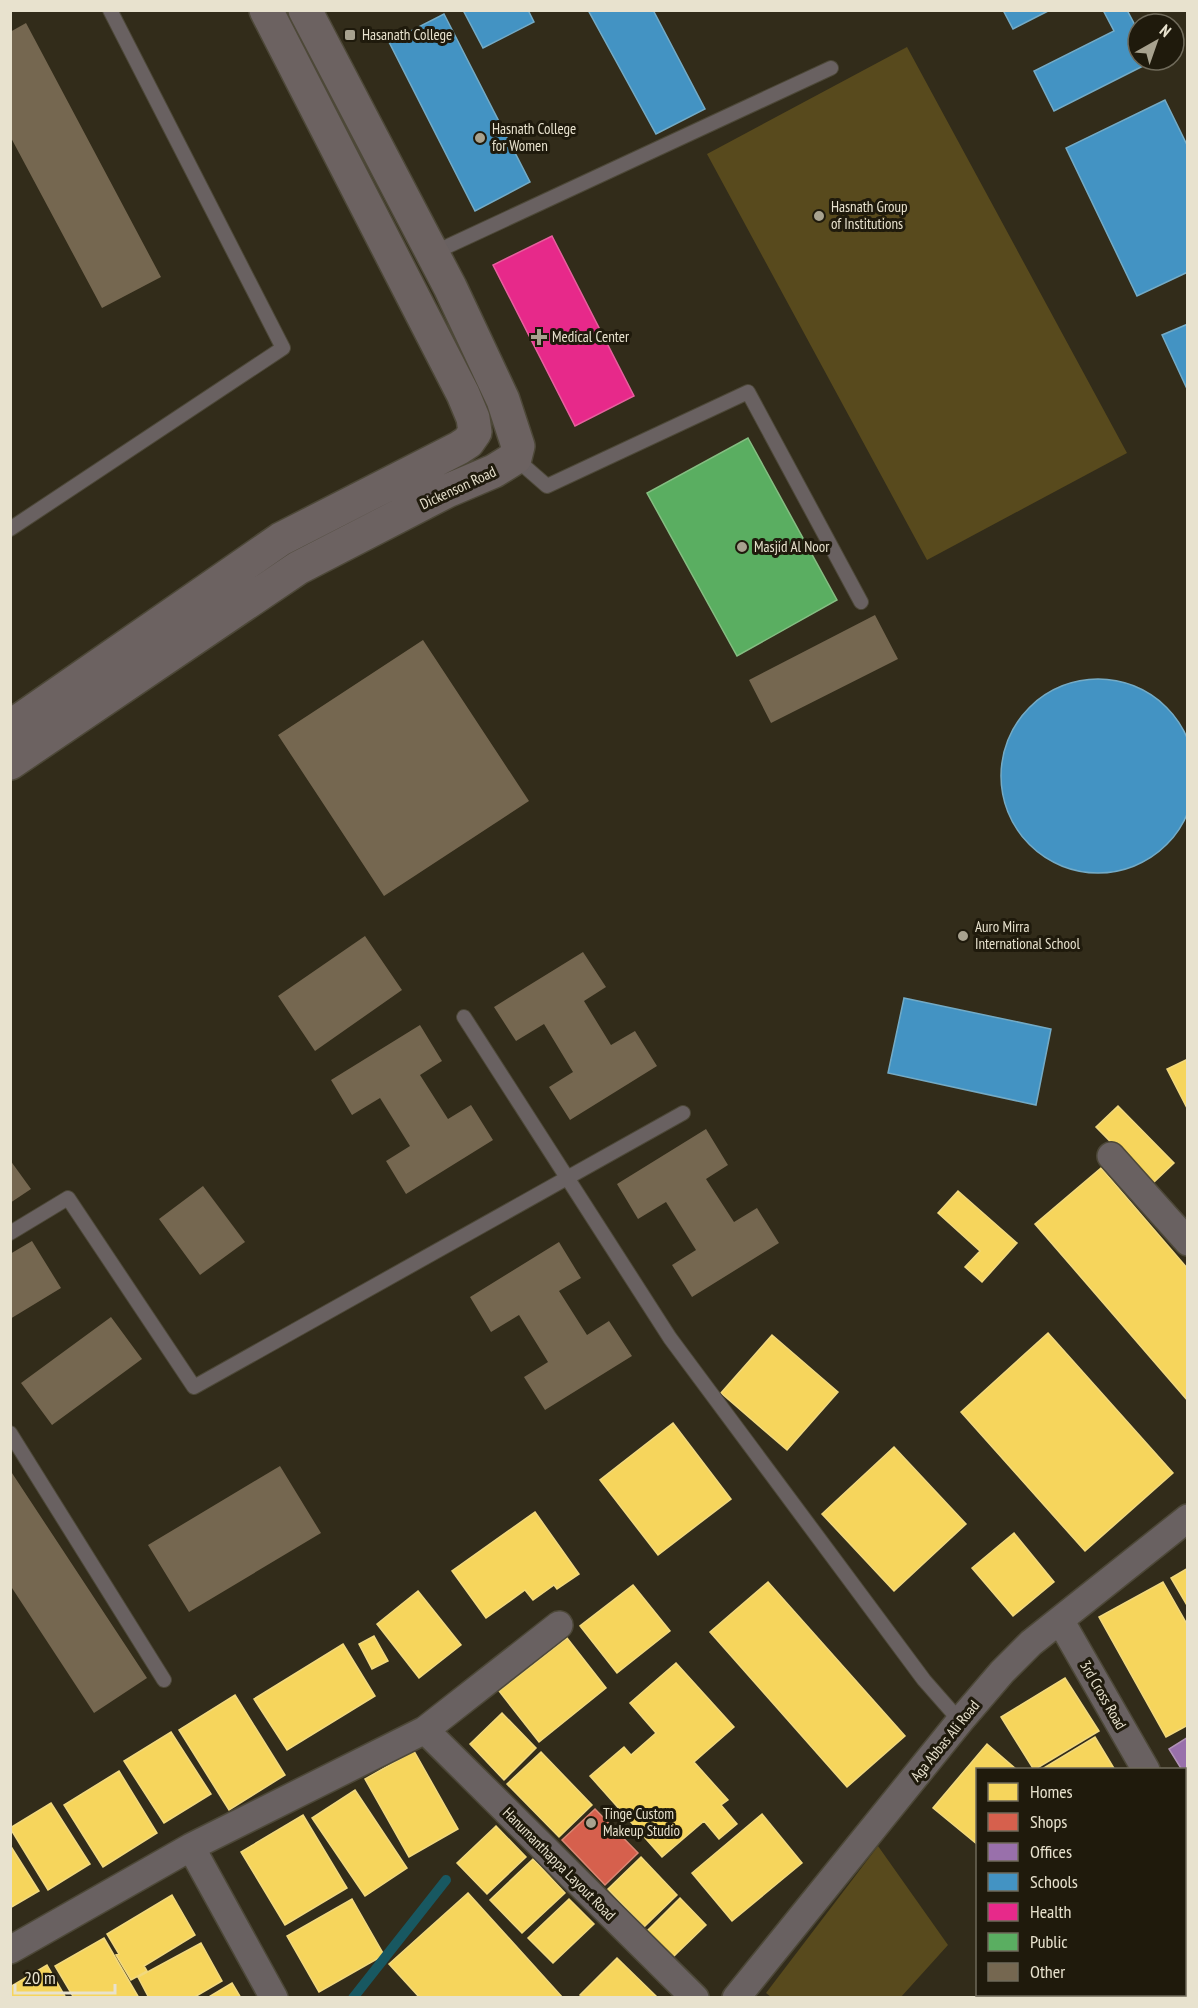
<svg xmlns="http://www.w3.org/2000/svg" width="1198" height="2008" viewBox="0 0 1198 2008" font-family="'PT Sans Narrow',sans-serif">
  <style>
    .green { fill: #584a1d }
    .homes { fill: #f6d55c; stroke: #f2d97e; stroke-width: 1.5 }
    .shops { fill: #d6604d; stroke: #db8774; stroke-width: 1.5 }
    .offices { fill: #9970ab; stroke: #b192b6; stroke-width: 1.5 }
    .schools { fill: #4393c3; stroke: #74abc6; stroke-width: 1.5 }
    .health { fill: #e7298a; stroke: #e7609e; stroke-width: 1.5 }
    .public { fill: #5aae61; stroke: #85be82; stroke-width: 1.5 }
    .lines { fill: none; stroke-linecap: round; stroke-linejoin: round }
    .stream { stroke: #185861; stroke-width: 10 }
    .building { fill: #756750 }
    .lane-casing { stroke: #4d4838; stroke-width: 16 }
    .street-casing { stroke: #4d4838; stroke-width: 30 }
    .secondary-casing { stroke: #4d4838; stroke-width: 36 }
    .lane { stroke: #696161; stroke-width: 14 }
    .street { stroke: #696161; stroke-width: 27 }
    .secondary { stroke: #6c6261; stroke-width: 33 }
    .poi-dot { fill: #a8a28f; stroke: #1f1a0c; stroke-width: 2 }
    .labels { text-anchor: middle; stroke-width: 6; stroke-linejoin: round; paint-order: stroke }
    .poi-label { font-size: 15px; fill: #e8e2ce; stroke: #1f1a0c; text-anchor: start }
    .street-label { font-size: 15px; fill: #e8e2ce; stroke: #1f1a0c }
  </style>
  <rect width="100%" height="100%" fill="#322c1a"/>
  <path class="green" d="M907,47L1127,453L927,560L707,154Z
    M878,1846L948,1945L901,1997H771L766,1993Z"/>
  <path class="homes" d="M1188,1059V1110L1167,1069Z
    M1118,1106L1174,1163L1152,1184L1096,1127Z
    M1101,1168L1188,1269V1401L1035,1224Z
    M958,1191L1017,1243L982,1282L965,1267L980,1251L938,1213Z
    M1048,1333L1173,1473L1085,1551L961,1412Z
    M772,1335L838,1392L787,1450L721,1393Z
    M673,1423L731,1499L658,1555L600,1480Z
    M894,1447L966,1524L894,1591L822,1514Z
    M535,1512L579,1574L557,1589L554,1585L533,1600L525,1590L486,1618L452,1571Z
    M1014,1533L1054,1582L1013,1616L972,1568Z
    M1188,1568V1607L1171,1578Z
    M768,1582L905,1736L847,1787L710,1632Z
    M1163,1582L1188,1626V1725L1166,1737L1099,1617Z
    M633,1585L670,1631L617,1673L580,1626Z
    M418,1591L461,1645L419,1678L377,1624Z
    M374,1636L388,1661L372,1669L359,1644Z
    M567,1638L606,1688L539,1742L499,1691Z
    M343,1644L375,1696L287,1750L254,1699Z
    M676,1663L734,1727L694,1762L728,1800L721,1805L737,1824L719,1839L704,1821L662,1857L590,1776L624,1747L631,1755L656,1733L630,1703Z
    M1065,1678L1099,1731L1034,1770L1001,1717Z
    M235,1695L285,1775L229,1810L179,1730Z
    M502,1713L536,1748L504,1780L470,1744Z
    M171,1732L211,1794L164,1823L124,1761Z
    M1095,1737L1115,1770L1042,1769Z
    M987,1744L1017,1770H978V1845L933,1808Z
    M414,1751L458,1829L409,1857L365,1779Z
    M541,1752L592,1805L559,1837L507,1784Z
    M119,1771L157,1833L103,1867L64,1805Z
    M355,1790L407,1868L365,1896L312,1818Z
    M51,1803L90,1864L48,1890L10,1828Z
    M762,1814L802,1863L732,1921L692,1873Z
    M303,1815L347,1888L285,1925L241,1852Z
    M496,1826L526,1857L487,1894L457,1863Z
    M10,1845L39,1891L10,1908Z
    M641,1857L677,1895L644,1927L608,1889Z
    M533,1859L565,1893L522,1933L490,1900Z
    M468,1893L563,1998H420L389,1964Z
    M172,1895L195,1935L144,1966L147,1971L131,1980L116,1955L119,1954L107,1934Z
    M680,1898L706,1925L673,1957L647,1931Z
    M352,1899L384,1955L319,1992L287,1936Z
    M569,1899L594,1924L553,1963L528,1938Z
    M1186,1921L1188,1924V1998H1175L1173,1994H1184Z
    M104,1938L139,1998H74L55,1966Z
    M201,1943L222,1981L193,1998H149L138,1977Z
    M617,1958L658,1998H583L580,1995Z
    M47,1965L66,1998H10V1987Z
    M232,1983L241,1998H207Z
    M1054,1994H1158L1160,1998H1050Z"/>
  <path class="shops" d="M595,1809L638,1853L605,1885L562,1840Z"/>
  <path class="offices" d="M1188,1737V1778L1184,1770H1182L1169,1749Z"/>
  <path class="schools" d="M463,10H528L534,22L483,48Z
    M588,10H653L705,109L656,134Z
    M1003,10H1050L1013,29Z
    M1103,10H1127L1138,31V60L1153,61L1054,111L1034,71L1114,31Z
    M444,14L530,182L475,211L389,42Z
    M1165,100L1188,147V272L1137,296L1066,148Z
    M1188,324V391L1162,335Z
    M1001 776a97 97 0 1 1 194 0a97 97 0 1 1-194 0Z
    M904,998L1051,1029L1036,1105L888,1073Z"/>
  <path class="health" d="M552,236L634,396L575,426L493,265Z"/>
  <path class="public" d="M748,438L837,600L737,656L647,493Z"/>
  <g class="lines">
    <path class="stream" d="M353,1998L446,1880"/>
  </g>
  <path class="building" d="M26,23L161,277L102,308L10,136V32Z
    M875,615L898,659L771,723L749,680Z
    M423,640L529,801L384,896L278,735Z
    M365,936L402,990L315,1051L278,996Z
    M583,952L606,987L584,1001L611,1045L635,1031L657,1066L570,1120L549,1087L573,1072L544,1024L516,1041L494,1007Z
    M420,1025L442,1061L420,1075L448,1119L471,1105L493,1140L406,1194L386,1161L410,1146L380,1098L352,1115L331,1080Z
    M706,1129L728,1165L706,1179L734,1222L757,1208L779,1243L692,1297L672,1265L696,1250L666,1202L638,1219L617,1184Z
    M10,1160L31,1189L10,1203Z
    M203,1186L245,1242L200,1275L159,1219Z
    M32,1241L61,1288L10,1319V1254Z
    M559,1242L581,1278L559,1291L587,1335L609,1321L632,1356L545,1410L524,1377L548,1362L519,1315L491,1332L470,1297Z
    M111,1317L142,1359L52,1425L21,1383Z
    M280,1466L321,1533L189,1612L148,1545Z
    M10,1470L147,1678L94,1713L10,1585Z"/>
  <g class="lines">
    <g class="lane-casing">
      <path id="lane" d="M433,253L831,68
        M515,458L547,486L748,392L861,602
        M10,529L283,348L110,10
        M464,1017L670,1338L924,1680L960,1721
        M10,1233L68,1198L194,1387L683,1113
        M10,1433L164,1680"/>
    </g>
    <g class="street-casing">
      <path id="street" d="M1111,1156L1188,1242
        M1060,1620L1146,1770
        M425,1730L695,1998
        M1184,1837L1188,1842
        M191,1847L274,1998
        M10,1950L191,1847L425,1730L559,1625
        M736,1998L960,1721L1002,1672L1031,1643L1188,1518"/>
    </g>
    <g class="secondary-casing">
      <path id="secondary" d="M10,727L281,539L459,448L468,442L475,432L473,418L463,394L266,10
        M10,763L298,568L447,491L494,471L515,458L518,446L503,400L450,287L305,10"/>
    </g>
    <use href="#lane" class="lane"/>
    <use href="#street" class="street"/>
    <use href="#secondary" class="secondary"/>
  </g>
  <g class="poi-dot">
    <rect x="344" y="29" width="12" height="12" rx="3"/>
    <circle cx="480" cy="138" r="6"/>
    <circle cx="819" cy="216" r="6"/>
    <path d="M536 328h6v6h6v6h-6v6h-6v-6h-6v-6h6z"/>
    <circle cx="742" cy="547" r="6"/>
    <circle cx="963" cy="936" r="6"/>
    <circle cx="591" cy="1823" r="6"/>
  </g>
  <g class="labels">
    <g class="poi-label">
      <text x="362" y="40">Hasanath College</text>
      <text x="492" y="134">Hasnath College<tspan x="492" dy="17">for Women</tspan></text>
      <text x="831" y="212">Hasnath Group<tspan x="831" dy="17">of Institutions</tspan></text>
      <text x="552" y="342">Medical Center</text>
      <text x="754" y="552">Masjid Al Noor</text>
      <text x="975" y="932">Auro Mirra<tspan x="975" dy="17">International School</tspan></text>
      <text x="603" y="1819">Tinge Custom<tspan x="603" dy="17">Makeup Studio</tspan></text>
    </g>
    <g class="street-label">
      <text transform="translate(458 488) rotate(-25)" y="5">Dickenson Road</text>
      <text transform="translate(1103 1695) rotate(60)" y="5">3rd Cross Road</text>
      <text transform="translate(945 1741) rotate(-51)" y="5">Aga Abbas Ali Road</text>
      <text transform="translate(559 1864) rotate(45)" y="5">Hanumanthappa Layout Road</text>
    </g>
  </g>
  <rect width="1198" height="2008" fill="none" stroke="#e8e2ce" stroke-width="24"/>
  <rect x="976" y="1768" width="210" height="228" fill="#1f1a0c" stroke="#6f6a5a" stroke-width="1.5"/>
  <rect x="988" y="1783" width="30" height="18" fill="#f6d55c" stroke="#6f6a5a" stroke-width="1.5"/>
  <text x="1030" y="1798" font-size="18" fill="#e8e2ce">Homes</text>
  <rect x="988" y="1813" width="30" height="18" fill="#d6604d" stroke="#6f6a5a" stroke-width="1.5"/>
  <text x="1030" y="1828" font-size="18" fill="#e8e2ce">Shops</text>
  <rect x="988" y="1843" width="30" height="18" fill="#9970ab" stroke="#6f6a5a" stroke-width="1.5"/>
  <text x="1030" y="1858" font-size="18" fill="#e8e2ce">Offices</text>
  <rect x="988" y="1873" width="30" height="18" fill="#4393c3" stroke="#6f6a5a" stroke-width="1.5"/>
  <text x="1030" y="1888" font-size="18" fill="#e8e2ce">Schools</text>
  <rect x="988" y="1903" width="30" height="18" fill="#e7298a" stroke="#6f6a5a" stroke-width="1.5"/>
  <text x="1030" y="1918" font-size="18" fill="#e8e2ce">Health</text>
  <rect x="988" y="1933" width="30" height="18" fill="#5aae61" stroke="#6f6a5a" stroke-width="1.5"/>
  <text x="1030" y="1948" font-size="18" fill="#e8e2ce">Public</text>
  <rect x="988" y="1963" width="30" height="18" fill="#756750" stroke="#6f6a5a" stroke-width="1.5"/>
  <text x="1030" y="1978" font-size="18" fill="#e8e2ce">Other</text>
  <g transform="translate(1156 42) rotate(40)"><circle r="28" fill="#1f1a0c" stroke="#6f6a5a" stroke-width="1.5"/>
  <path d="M0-4.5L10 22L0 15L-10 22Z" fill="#a8a28f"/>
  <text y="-9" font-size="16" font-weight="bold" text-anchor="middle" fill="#e8e2ce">N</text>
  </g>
  <path d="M15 1984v9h100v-9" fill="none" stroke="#e8e2ce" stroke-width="3"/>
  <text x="24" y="1984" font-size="18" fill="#e8e2ce" stroke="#1f1a0c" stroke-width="4.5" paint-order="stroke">20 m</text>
</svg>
